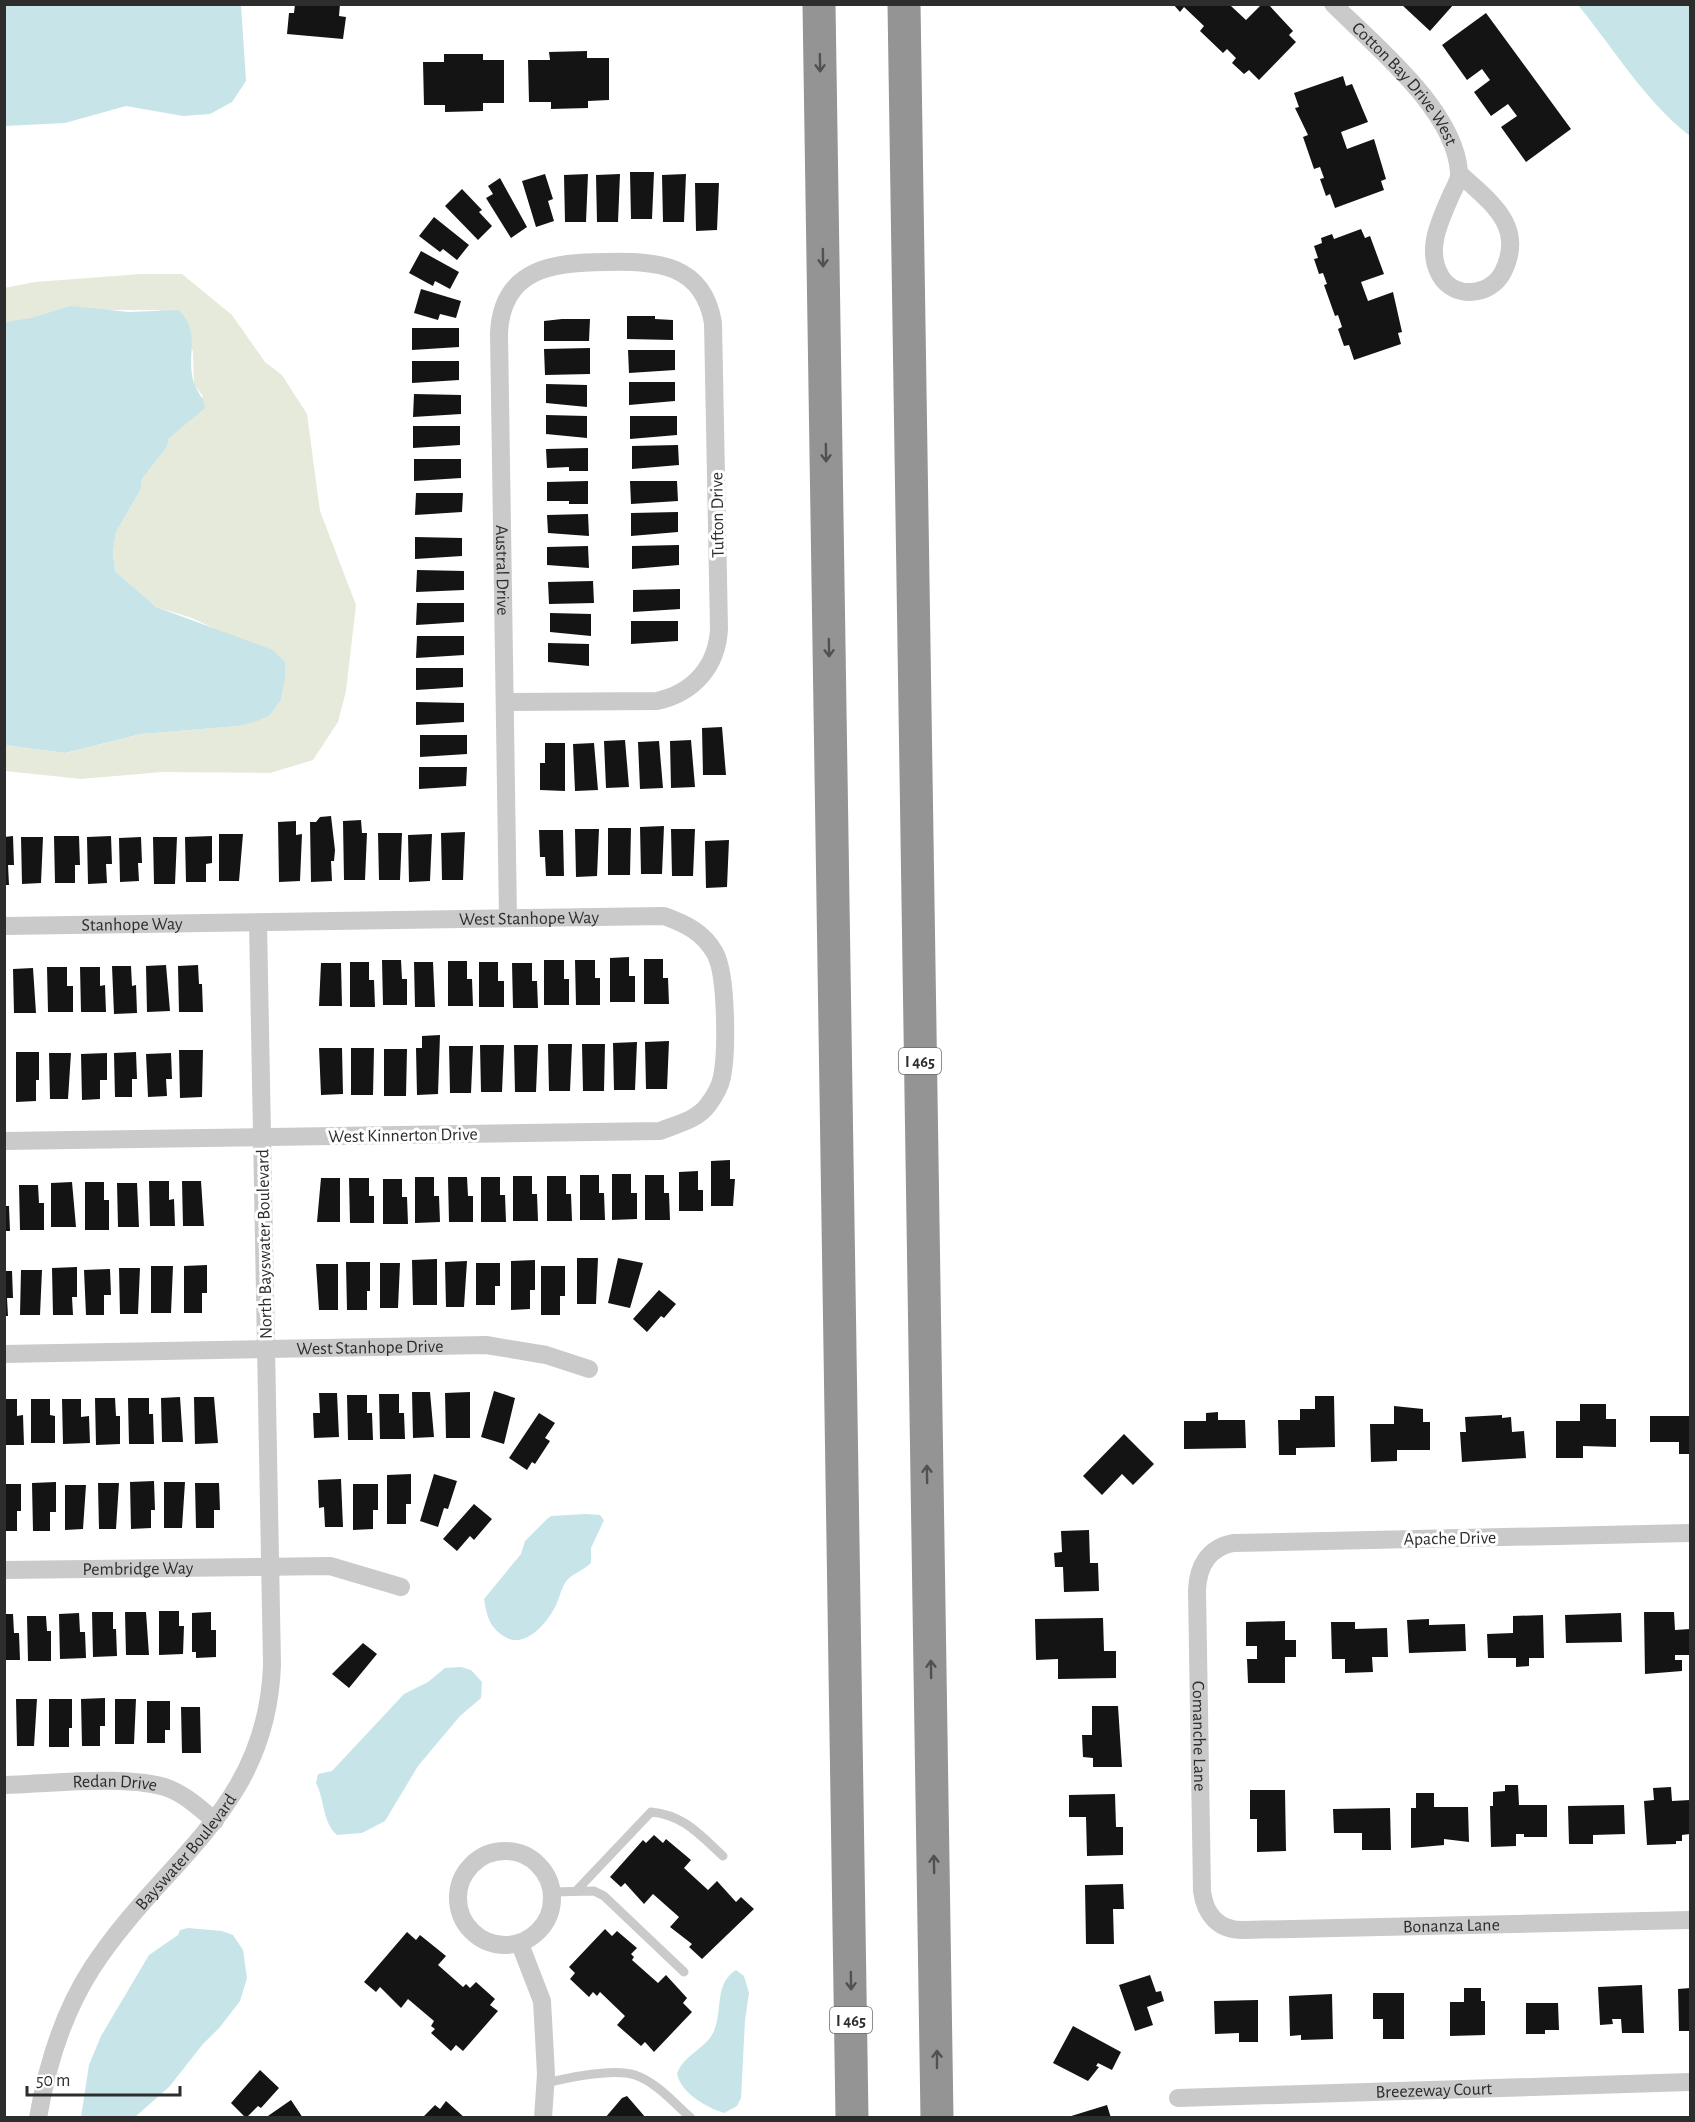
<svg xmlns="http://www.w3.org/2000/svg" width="1695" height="2122" viewBox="0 0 1695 2122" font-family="'Alegreya Sans',sans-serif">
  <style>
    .green { fill: #e6eada }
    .water { fill: #c7e4e9 }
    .building { fill: #141414 }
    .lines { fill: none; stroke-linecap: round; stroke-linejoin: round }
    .service { stroke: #cacaca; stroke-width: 9 }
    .minor { stroke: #cacaca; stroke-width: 18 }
    .motorway { stroke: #949494; stroke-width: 33 }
    .oneway { stroke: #515151 }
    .labels { text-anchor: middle; stroke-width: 6; stroke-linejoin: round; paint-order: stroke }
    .shield { fill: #fff; stroke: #6c6c6c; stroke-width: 1.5 }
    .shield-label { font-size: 16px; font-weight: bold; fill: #2d2d2d }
    .street-label { font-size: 18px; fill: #2d2d2d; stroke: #fff }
  </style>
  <rect width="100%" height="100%" fill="#fff"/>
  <path class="green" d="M141,274H182L232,315L265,362L282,375L307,414L320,511L356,605L346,691L338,722L313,760L270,773L162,772L81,779L5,771V745L65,753L141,734L239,726L270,715L281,700L285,680V662L192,618L156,607L115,571L113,551L116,532L141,489L142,479L167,447L169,438L203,396L194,385L193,351L159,310H106L5,322L4,288L35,282Z"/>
  <path class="water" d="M5,4L241,5L246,81L232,102L210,114L183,116L126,106L65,123L5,126Z
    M1578,5H1690V136C1645,101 1614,49 1578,5Z
    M71,306L129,312L179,310C202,335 185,356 194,383C197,393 204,397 205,408L169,438L167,447L142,479L141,489L116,532L113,552L115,571L156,607L273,650L285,662V680L281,700L270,715L257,721L239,726L141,734L65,753L5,745V322L31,318Z
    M586,1514L600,1515L604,1520L591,1548V1563C584,1570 574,1573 568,1579C561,1586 559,1601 554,1609C545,1625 526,1647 507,1638C490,1629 487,1617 484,1599L521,1554L525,1541L546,1520L551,1516Z
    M461,1667L471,1670L482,1682L481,1698L460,1716L418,1766L385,1821L362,1833L337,1835C322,1822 325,1800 316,1783L318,1774L332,1771L404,1694L428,1682L445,1668Z
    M188,1928L222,1931L233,1935L243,1950L247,1978L240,2001L220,2027L203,2044L169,2087L135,2117H81L89,2065L101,2036L149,1955L178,1935L180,1930Z
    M736,1970L744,1976L749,1993L745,2020L741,2098L737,2106L724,2113C706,2107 682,2094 677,2074C683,2055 706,2049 714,2031C723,2009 714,1984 736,1970Z"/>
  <path class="building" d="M295,4H340L339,16L346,17L343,39L287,34L289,13H294Z
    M1173,4H1233L1231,6L1246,20L1262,4H1268L1293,31L1289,35L1296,42L1259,80L1249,70L1244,74L1232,63L1236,58L1227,49L1223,53L1200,31L1204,26L1184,7L1180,12Z
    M1401,4H1454L1430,31Z
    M1486,13L1571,129L1526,162L1501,127L1517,116L1508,104L1491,116L1474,92L1490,80L1482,69L1467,80L1442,45Z
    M587,51V58H609V100L588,101V108L551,109V102H529L528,60H550L549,52Z
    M444,54H483V60H504V103H483V111L445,112V105H424L423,62H444Z
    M1343,76L1346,86L1352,84L1368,122L1341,132L1347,149L1374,139L1386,179L1381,181L1384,190L1335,208L1330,194L1326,196L1320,179L1324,178L1320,167L1314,169L1303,137L1308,135L1295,108L1299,107L1294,93Z
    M630,172H654L652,219H631Z
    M545,174L553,199L548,201L554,221L536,227L522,181Z
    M588,174L586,222H565L564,175Z
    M620,174L618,222H597L596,175Z
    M686,174L684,222H663L662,175Z
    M500,178L527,227L511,238L486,198L493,194L488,186Z
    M695,183H719L717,230L696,231Z
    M462,189L482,210L479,212L492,226L478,240L445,206Z
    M434,217L469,245L457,260L443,249L440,252L419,236Z
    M1361,229L1365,238L1370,236L1384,274L1361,282L1368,301L1393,292L1402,332L1398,333L1401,344L1354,360L1349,345L1344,346L1338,329L1342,327L1338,315L1335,316L1324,285L1327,284L1323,273L1319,274L1314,259L1318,258L1314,246L1322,243L1321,238L1332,234L1334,239Z
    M421,251L459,272L450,289L435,281L433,286L409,273Z
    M421,289L461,301L456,318L440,314L438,320L414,313Z
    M627,316H655V319L673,320V340L627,339Z
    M562,319H590L589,341H544V321Z
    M412,328H459V347L412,350Z
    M590,348V374L545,375L544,349Z
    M628,350H675V370L629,373Z
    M412,361H459V380L412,383Z
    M629,382H675V401L629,405Z
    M546,384L587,385V407L546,403Z
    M414,394L461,395V414L413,417Z
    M546,415L587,416V438L546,434Z
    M630,416H677V435L630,439Z
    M413,426H460V445L413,448Z
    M678,445L679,465L632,469V446Z
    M588,448V471H569V467L547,468L546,449Z
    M414,459H461V478L414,481Z
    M588,481V504H569V501H547V482Z
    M630,481H677L678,501L631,504Z
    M416,493H463L462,512L415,515Z
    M678,512V532L631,536V513Z
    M588,514L589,536L548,533L547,515Z
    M415,537L462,538V556L415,559Z
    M679,545V565L632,569V546Z
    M588,546L589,568L547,565V547Z
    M417,570L464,571V590L416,592Z
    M593,581L594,603L549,604L548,582Z
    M680,589V609L633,612V590Z
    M417,603H464V622L416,625Z
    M550,613L591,614V636L550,632Z
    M631,621H678V641L631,644Z
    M417,636H464V655L416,658Z
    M548,643L589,644V666L548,662Z
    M416,668H463V687L416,690Z
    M416,702L464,703V722L416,725Z
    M722,727L726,775H703L702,728Z
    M420,735H467V754L420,757Z
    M625,740L629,787L606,788L604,741Z
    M691,740L695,787L671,788L670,741Z
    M659,741L663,788L640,789L638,742Z
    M545,743H565V791L540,790V763H545Z
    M594,743L598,790L575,791L573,744Z
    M419,767H467L466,786L419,789Z
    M331,816L335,850L334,861H331L332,881L311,882L310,822H316L320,817Z
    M361,820L362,833H367L365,880H344L343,821Z
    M296,821V835L302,834L300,881L279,882L278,822Z
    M664,826L662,874H641L640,827Z
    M608,828H631L630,875H608Z
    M575,829H599L597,876L576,877Z
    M671,829H695L693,876H672Z
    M539,830H563L564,876H546L545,857H540Z
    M465,832L463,880H442L441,833Z
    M378,833H402L400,880H379Z
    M219,834H243L239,881H219Z
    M432,834L430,881L409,882L408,835Z
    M13,836L14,865H8L9,885H4V837Z
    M54,836H79L80,865H75V883H55Z
    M111,836L112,864H106L107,883L88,884L87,837Z
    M212,836V863L206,864V882H186L185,837Z
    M21,837H43L41,883L22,884Z
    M141,837L142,863H138L139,881L120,882L119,838Z
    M153,837H177L175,884H154Z
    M729,840L727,887L706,888L705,841Z
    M629,957V976H635V1002H610V958Z
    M644,959H663V978H668L669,1004H644Z
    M382,960H401L402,979H407V1005H383Z
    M544,960H564V979H569V1005H544Z
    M575,960H595V978H600V1005H576Z
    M448,961H467V979H472L473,1006H448Z
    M350,962H369V980H374L375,1007H350Z
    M414,962H433L435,1007H415Z
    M479,962H498V981H504V1007H479Z
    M321,963H341L342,1006H319Z
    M512,963H532V981H537L538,1008H513Z
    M166,965L170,1011L147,1012L146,966Z
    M198,965L199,984H202L203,1012H179L178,966Z
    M112,966H131L132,986L136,985L137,1013L114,1014Z
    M47,967H67V986H73V1012H48Z
    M80,967H100V986L105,985L106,1012H81Z
    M33,968L36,1013H14L13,969Z
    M440,1035L438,1094L417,1095L416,1048H422V1036Z
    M669,1041L667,1089H646L645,1042Z
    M637,1042L635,1090H614L613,1043Z
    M548,1044H572L570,1091H549Z
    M582,1044H605L604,1091H583Z
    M480,1045H504L502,1092H481Z
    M514,1045H538L536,1092H515Z
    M449,1046H473L471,1093H450Z
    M319,1048H342L343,1094L321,1095Z
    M351,1048H374L373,1095H351Z
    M384,1049H407L406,1096H384Z
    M179,1050H203L202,1097L180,1098Z
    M16,1052H39V1080H36V1101L16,1102Z
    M136,1052L137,1079H132V1097H115L114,1053Z
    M49,1053H71L68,1099H50Z
    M107,1053V1080H100V1099L82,1100L81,1054Z
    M171,1053L172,1079H166L167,1096L148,1097L146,1054Z
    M730,1160V1179H735L733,1206H711V1161Z
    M698,1171V1190H703V1211H679V1172Z
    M612,1174H631V1193H637V1219L612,1220Z
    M580,1175H599V1193H604L605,1220H580Z
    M645,1175H664V1193H669L670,1220H645Z
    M513,1176H532V1194H537L538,1221H513Z
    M547,1176H566V1194H571L572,1221H547Z
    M415,1177H434V1196H439L440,1222L415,1223Z
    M448,1177H467L468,1196H473V1222H449Z
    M481,1177H500V1195H505L506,1222H481Z
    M321,1178H340V1222H317Z
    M349,1178H369V1196H374V1223H350Z
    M383,1179H402V1197H407L408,1224H383Z
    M149,1181H169V1200L174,1199L175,1226H150Z
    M182,1181H201L204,1226H183Z
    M72,1182L76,1227H51V1183Z
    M85,1182H104V1200H109V1230H85Z
    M117,1183H137L139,1227H118Z
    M19,1185H38L39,1203H44V1230H20Z
    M4,1206H9L10,1231H4Z
    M577,1258H598L596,1304H577Z
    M618,1258L643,1263L630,1308L608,1303Z
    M437,1259V1305H413L412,1260Z
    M535,1260V1290H530V1309L511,1310V1261Z
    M467,1261L464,1307H446L445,1262Z
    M346,1262H370V1291H367V1310H347Z
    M380,1263H400L398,1308H380Z
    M476,1263H500V1286H495V1305H476Z
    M316,1264H338V1310H319Z
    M207,1265V1293H202V1313H184V1266Z
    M151,1266H173L171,1313H151Z
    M541,1266H565V1296H560V1315H541Z
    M77,1267V1297H72L73,1315H53L52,1268Z
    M119,1268H140L138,1314H120Z
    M110,1269L111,1295H104V1315H86L84,1270Z
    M21,1270H42L40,1315H20Z
    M4,1271H12L13,1298H7L8,1316H4Z
    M659,1290L676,1304L664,1318L661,1316L647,1332L633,1319Z
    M494,1391L515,1398L504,1444L481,1437Z
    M412,1392H430L434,1437L413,1438Z
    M470,1392V1438H446L445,1393Z
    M319,1393H337L339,1437L314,1438L313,1413H320Z
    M379,1394H399V1413H404L405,1439H380Z
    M347,1395H367V1413H372L373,1440H348Z
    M1315,1396H1334L1335,1447L1296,1448V1455H1279L1278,1420H1300V1409H1315Z
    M180,1397L183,1442H162L161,1398Z
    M194,1397H214L218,1443L195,1444Z
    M95,1398H115L116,1416H120V1444L96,1445Z
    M128,1398H149V1414H153L154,1444H129Z
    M4,1399H17V1416L23,1415L24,1445H4Z
    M31,1399H50V1415L55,1416V1443H31Z
    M62,1399H81V1417L89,1416L90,1443L63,1444Z
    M1580,1404H1606V1419H1616V1447L1583,1446V1458H1556V1421H1580Z
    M1394,1406L1423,1409V1422H1430V1450H1397V1461L1371,1462L1370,1424H1394Z
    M1218,1412V1420H1245L1246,1448L1184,1449V1421H1206V1413Z
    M539,1413L555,1423L545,1438L550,1441L535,1464L532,1462L527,1470L509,1458Z
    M1502,1415V1418L1511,1417L1512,1432L1524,1431L1526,1458L1462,1462L1460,1432H1466L1465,1417Z
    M1650,1416H1690V1454H1679V1442H1650Z
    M1124,1434L1154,1464L1133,1485L1122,1474L1102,1495L1083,1476Z
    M411,1474V1504H406V1524H387V1475Z
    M434,1474L457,1481L448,1509L444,1508L438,1527L420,1521Z
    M341,1479L343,1527H325L324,1507L319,1508L318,1480Z
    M154,1481L155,1510H151V1528L131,1529L130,1482Z
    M56,1482V1512H50V1531H33L32,1483Z
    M164,1482H185L182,1528H164Z
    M98,1483H119L116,1529H99Z
    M195,1483H219L220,1510H214V1528H196Z
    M4,1484H21V1511H17V1531H4Z
    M353,1484H378V1510H373V1529L353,1530Z
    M65,1485H86L83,1529L65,1530Z
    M474,1504L492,1519L474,1540L470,1536L457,1551L443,1539Z
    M1089,1530L1090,1563H1098L1099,1591L1064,1592L1063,1567H1055L1054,1553L1062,1552L1061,1531Z
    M159,1611H179V1626H184L183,1654L159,1655Z
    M92,1612H113V1629H116L117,1656L93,1657Z
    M125,1612H146L149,1655H126Z
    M211,1612V1630H216V1657L196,1658V1652H192V1613Z
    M1644,1612H1674L1675,1630L1690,1629V1655H1675V1660H1682V1671L1645,1674Z
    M79,1613L80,1632H85L86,1658L60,1659L59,1614Z
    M1621,1613L1622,1642L1566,1643L1565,1615Z
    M4,1614H13L14,1633H19L20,1660H4Z
    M1543,1615L1544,1658H1529V1666L1516,1667V1658H1488L1487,1634L1513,1633V1616Z
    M27,1616H46L47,1631H51V1661H28Z
    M1103,1618L1104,1651H1116V1678L1058,1679V1659L1036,1660L1035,1619Z
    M1429,1619V1625L1465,1624L1466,1651L1409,1653L1407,1620Z
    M1285,1621V1640H1296V1657H1285V1683H1248L1247,1659H1257V1646H1246V1622Z
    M1331,1622H1355V1629L1387,1628L1388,1657H1372L1373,1672L1345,1673V1659H1332Z
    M363,1643L377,1654L349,1688L332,1674Z
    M105,1698V1726H100V1746H82L81,1699Z
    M16,1699H37L34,1746H17Z
    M49,1699H72V1728H69V1747H49Z
    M115,1699H136L134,1744H115Z
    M147,1701H170V1730H165V1743H147Z
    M1092,1706H1118L1122,1767H1093V1758L1083,1757L1082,1735H1092Z
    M181,1707H200L201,1753H182Z
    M1505,1785H1518L1519,1805H1547V1837H1524V1834H1516V1846L1491,1847L1490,1806H1493V1792L1505,1791Z
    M1671,1787L1672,1801L1690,1800V1834L1682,1835V1841H1676V1844L1647,1845L1644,1801L1654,1800L1653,1788Z
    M1250,1790H1285L1286,1851L1257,1852V1819H1250Z
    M1416,1793H1434V1807H1468L1469,1842L1444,1839V1845L1411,1848V1808H1416Z
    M1115,1794L1116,1827H1123V1855L1087,1856L1086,1817H1069V1795Z
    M1624,1805L1625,1834L1593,1835V1844H1569L1568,1806Z
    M1390,1808L1391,1850H1362V1833H1334L1333,1809Z
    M654,1835L663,1843L666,1839L691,1860L684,1868L708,1890L717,1881L736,1902L741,1897L754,1909L702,1959L689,1947L692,1944L670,1927L679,1917L653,1894L644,1904L625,1883L621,1887L610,1877L643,1840L646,1843Z
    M1123,1884L1124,1909H1113L1114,1944H1086L1085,1885Z
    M605,1929L612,1936L617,1931L637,1948L631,1954L634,1957L632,1960L658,1983L666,1975L687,1998L683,2003L692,2012L654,2052L645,2042L641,2046L617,2025L625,2016L600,1992L597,1996L593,1992L589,1997L570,1979L575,1973L569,1967Z
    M407,1932L416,1940L420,1935L446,1956L438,1965L463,1987L466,1984L470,1988L476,1982L495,1999L490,2005L498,2011L463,2051L456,2045L451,2051L431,2033L435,2029L431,2026L434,2021L408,1999L401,2008L380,1987L376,1992L364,1982Z
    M1150,1975L1156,1992L1161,1991L1164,2001L1147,2007L1153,2025L1135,2031L1119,1985Z
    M1642,1985L1644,2033H1622L1621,2019H1612L1613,2024L1600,2025L1598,1987Z
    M1464,1988H1481V2001H1485V2035L1450,2036V2002H1464Z
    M1690,1988V2031H1679L1678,1989Z
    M1373,1993H1404V2039H1383V2019H1373Z
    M1332,1994L1333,2039L1301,2040V2035L1290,2036L1289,1996Z
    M1258,2000V2042H1239V2033L1215,2034L1214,2001Z
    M1526,2003H1558L1559,2030H1545V2034H1526Z
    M1073,2026L1121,2052L1112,2070L1098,2063L1096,2066L1099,2067L1088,2081L1053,2063Z
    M260,2070L279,2088L261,2108L258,2106L246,2118L231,2103Z
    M627,2096L646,2118H605L622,2098Z
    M291,2100L303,2118H265Z
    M446,2101L465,2118H422L435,2105L440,2109Z
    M1107,2105L1111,2118H1068V2117Z"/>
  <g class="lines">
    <path class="service" d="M577,1890L651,1812C684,1815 700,1835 723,1856
      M552,1892L594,1891L604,1896L684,1972
      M546,2083C567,2078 613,2068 635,2075C656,2082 674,2103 691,2118"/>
    <g class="minor">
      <path id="s1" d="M1333,4C1374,45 1455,110 1459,172C1460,179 1455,187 1452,193C1441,219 1425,248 1440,275C1454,300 1491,296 1503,272C1526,226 1490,202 1460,174"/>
      <path id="s2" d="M505,702L657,701C693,693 717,667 719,629L713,323C703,263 656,261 606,262C554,262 502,268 499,333L508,918"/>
      <path id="s3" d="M4,926L664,916C686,924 703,932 715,953C727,975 727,1052 722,1077C720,1087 714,1097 708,1105C696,1121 676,1124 660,1131L4,1141"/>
      <path id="s4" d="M4,1354L486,1345L546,1355L589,1369"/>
      <path id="s5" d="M1690,1533L1233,1543C1208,1548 1198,1566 1197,1590L1202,1891C1205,1915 1219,1930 1243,1930L1690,1920"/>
      <path id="s6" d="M4,1570L330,1566L401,1587"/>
      <path id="s7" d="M4,1785C48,1784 132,1774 170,1789C187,1796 201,1809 215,1821"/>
      <circle cx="505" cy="1898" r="47"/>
      <path d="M520,1944L542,2001L546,2074L543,2118"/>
      <path id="s8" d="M1178,2098L1690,2082"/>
      <path id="s9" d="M38,2118C47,2065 63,2013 92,1968C163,1859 267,1810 272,1665L258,923"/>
    </g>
    <path class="motorway" d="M819,4L852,2118
      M904,4L937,2118"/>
  </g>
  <defs><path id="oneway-shaft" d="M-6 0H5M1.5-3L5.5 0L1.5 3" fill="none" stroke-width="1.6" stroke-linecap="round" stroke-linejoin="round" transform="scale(1.5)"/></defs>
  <g class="oneway">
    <use href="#oneway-shaft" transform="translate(820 63) rotate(89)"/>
    <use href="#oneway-shaft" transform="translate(823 258) rotate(89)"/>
    <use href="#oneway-shaft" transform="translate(826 453) rotate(89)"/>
    <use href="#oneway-shaft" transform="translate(829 648) rotate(89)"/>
    <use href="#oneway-shaft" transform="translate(927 1474) rotate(-91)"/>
    <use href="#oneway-shaft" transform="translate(931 1669) rotate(-91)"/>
    <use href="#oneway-shaft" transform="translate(934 1864) rotate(-91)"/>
    <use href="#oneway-shaft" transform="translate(851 1981) rotate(89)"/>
    <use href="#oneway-shaft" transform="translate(937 2059) rotate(-90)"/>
  </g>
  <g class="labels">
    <g class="shield">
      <rect x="899" y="1048" width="42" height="26" rx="4.5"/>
      <rect x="830" y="2007" width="42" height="26" rx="4.5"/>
    </g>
    <g class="shield-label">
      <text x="920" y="1067">I 465</text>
      <text x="851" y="2026">I 465</text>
    </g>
    <g class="street-label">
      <text dy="6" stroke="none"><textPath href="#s1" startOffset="108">Cotton Bay Drive West</textPath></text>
      <text transform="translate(717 515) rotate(-91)" y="6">Tufton Drive</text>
      <text dy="6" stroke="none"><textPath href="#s2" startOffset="1083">Austral Drive</textPath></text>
      <text dy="6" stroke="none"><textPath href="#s3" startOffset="525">West Stanhope Way</textPath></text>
      <text dy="6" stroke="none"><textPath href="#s3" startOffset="128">Stanhope Way</textPath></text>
      <text transform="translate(403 1135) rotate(-1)" y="6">West Kinnerton Drive</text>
      <text transform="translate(264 1244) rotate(-91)" y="6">North Bayswater Boulevard</text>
      <text dy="6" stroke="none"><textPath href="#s4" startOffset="366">West Stanhope Drive</textPath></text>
      <text transform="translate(1450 1538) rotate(-1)" y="6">Apache Drive</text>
      <text dy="6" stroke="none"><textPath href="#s6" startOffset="134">Pembridge Way</textPath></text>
      <text dy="6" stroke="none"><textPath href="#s5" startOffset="668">Comanche Lane</textPath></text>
      <text dy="6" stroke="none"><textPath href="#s7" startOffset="111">Redan Drive</textPath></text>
      <text dy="6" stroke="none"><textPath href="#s9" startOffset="310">Bayswater Boulevard</textPath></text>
      <text dy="6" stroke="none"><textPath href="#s5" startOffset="1094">Bonanza Lane</textPath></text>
      <text dy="6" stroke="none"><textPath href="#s8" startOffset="256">Breezeway Court</textPath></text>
    </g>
  </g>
  <rect width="1695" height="2122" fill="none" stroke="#2d2d2d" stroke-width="12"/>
  <path d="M27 2086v9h153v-9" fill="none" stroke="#2d2d2d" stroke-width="3"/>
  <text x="36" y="2086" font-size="18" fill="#2d2d2d" stroke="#ffffff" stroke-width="4.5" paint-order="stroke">50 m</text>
</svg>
